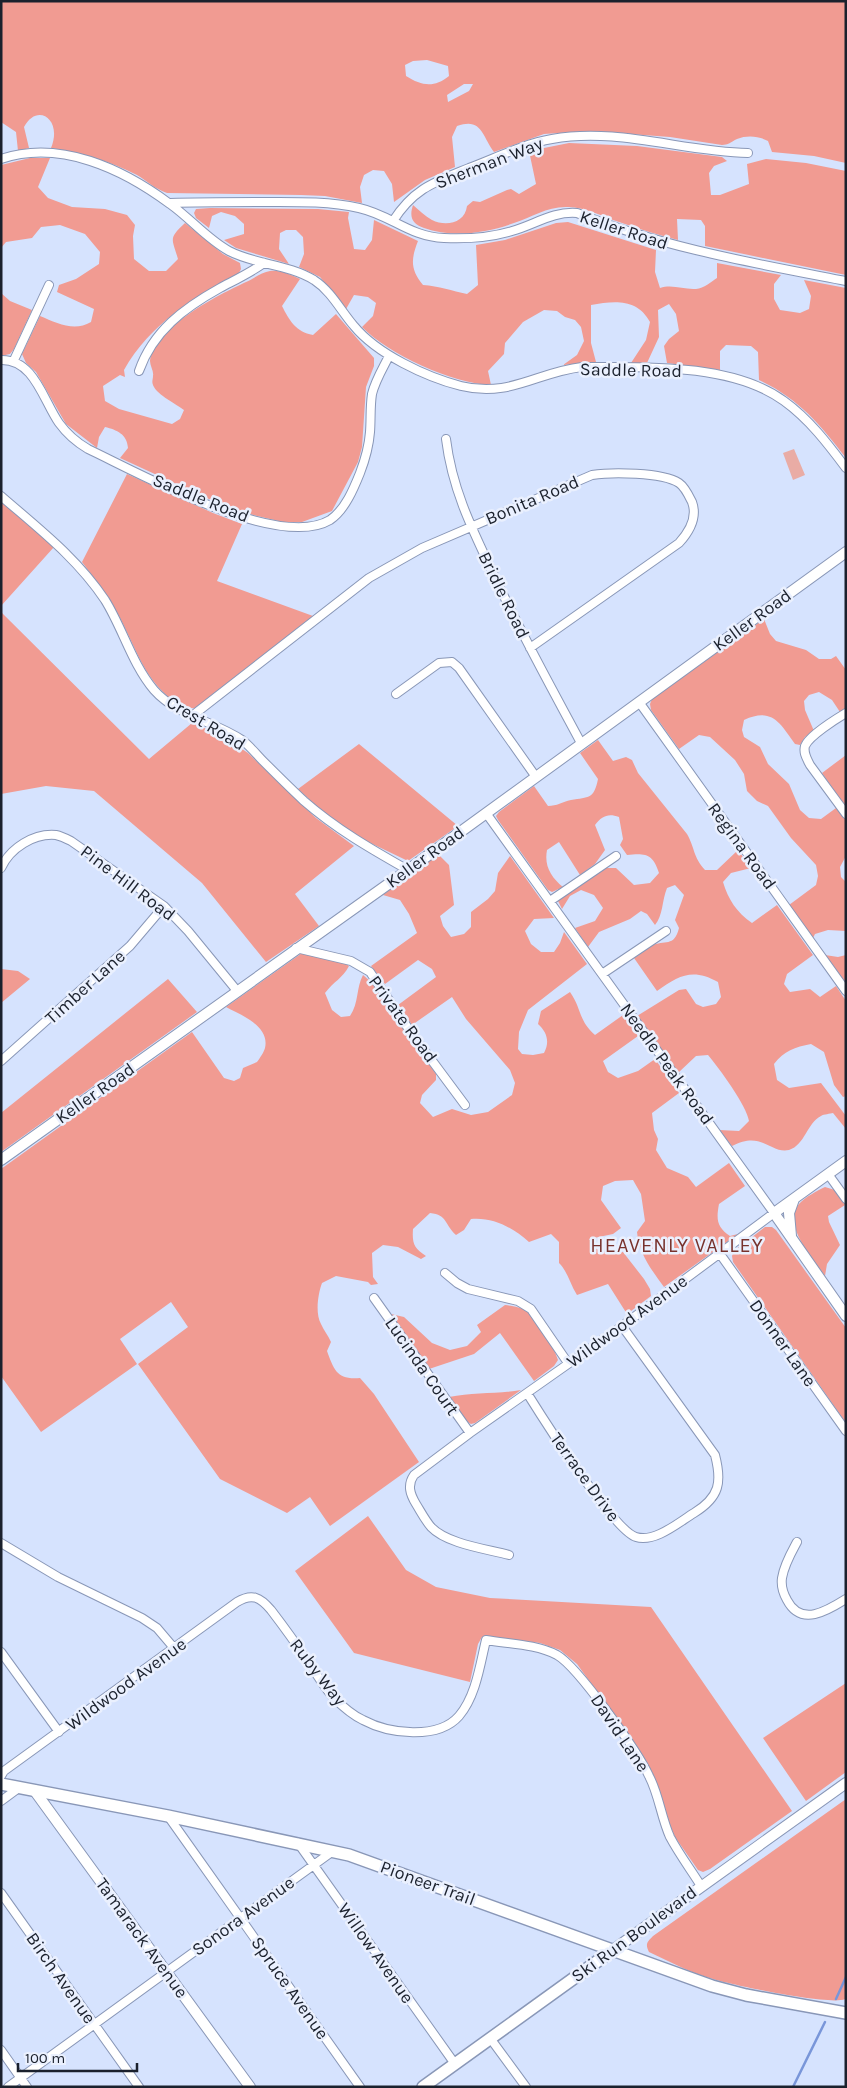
<svg xmlns="http://www.w3.org/2000/svg" width="847" height="2088" viewBox="0 0 847 2088" font-family="Karla,sans-serif">
  <style>
    .green { fill: #e9aca5 }
    .forest { fill: #f19b92; fill-rule: evenodd }
    .lines { fill: none; stroke-linecap: round; stroke-linejoin: round }
    .stream { stroke: #7996d9; stroke-width: 2.5 }
    .minor-casing { stroke: #8997b7; stroke-width: 10 }
    .tertiary-casing { stroke: #8997b7; stroke-width: 12 }
    .secondary-casing { stroke: #8997b7; stroke-width: 14 }
    .minor { stroke: #fff; stroke-width: 8 }
    .tertiary { stroke: #fff; stroke-width: 10 }
    .secondary { stroke: #fff; stroke-width: 11 }
    .labels { text-anchor: middle; stroke-width: 5; stroke-linejoin: round; paint-order: stroke }
    .street-label { font-size: 18px; fill: #1b212d; stroke: #eaf0fe }
    .quarter-label { font-size: 20px; letter-spacing: 1px; fill: #78322d; stroke: #eaf0fe }
  </style>
  <rect width="100%" height="100%" fill="#d6e3fe"/>
  <path class="green" d="M794,449L805,475L793,480L783,453Z"/>
  <path class="forest" d="M1,1H846V163L814,156L772,152L768,141C759,136 747,135 737,139C731,142 728,145 722,145L670,137L590,131L544,134L494,152C482,136 482,117 457,126L452,137L455,167L425,180L394,202L392,184L384,171L373,170L364,175L360,187L362,203L325,196L301,195L167,193C155,189 147,181 137,175C109,161 82,153 51,148C63,119 37,102 24,127L29,148L18,151L16,132L1,122ZM427,60L448,66L449,76C434,88 422,86 406,76L405,65L413,61ZM464,84H473L469,91L448,102L447,95Z
    M569,143L637,146L722,157L727,161L714,166L709,173L711,195H720L749,184L747,164L766,159L806,163L846,171V275L705,246V226L701,220L677,219L678,240C658,235 639,229 619,222C603,217 586,207 568,207C548,206 532,217 514,223C487,233 452,238 424,228C412,224 409,217 413,205C419,210 425,216 432,220C446,227 465,223 467,206L473,201L480,202L507,190L511,189L519,194L536,184L529,151Z
    M30,158H50L38,187L48,198L72,207L105,209L127,215L135,225L133,236L134,259L149,271H166L178,259C172,238 168,239 185,223L223,254L240,263L241,269L239,273C194,297 150,324 124,370L125,377L120,375L103,386L105,401L119,409L172,424L180,419L184,410C177,405 157,394 154,387C151,382 153,380 153,376C154,371 150,366 150,361C155,327 218,295 246,282C253,279 262,272 270,271C281,270 291,275 300,279L282,306C289,320 296,332 313,335L336,314L374,358V366L366,387L362,447L358,462L332,511L302,522H283L245,513L222,505L120,458L128,448C127,434 117,430 105,427L99,437L97,448L66,424L36,372L26,363L22,354L40,316C57,323 74,332 91,322L94,309L57,292L59,285L76,279L99,264L100,252L85,234L60,225L41,227L32,238L6,242L1,248V165Z
    M210,208L318,209L349,212L348,218L354,249L365,250L372,240L374,220L418,241C411,259 410,269 423,285C439,286 452,291 467,294L478,285L476,245L505,240L556,223L568,222L656,250L655,272L660,288C673,284 684,290 696,289C704,288 711,282 717,278V263L781,275L774,284V299L780,310L800,313L809,309L811,296L804,280L846,288V458C820,424 798,398 759,380L758,352L751,346L726,345L720,351V370L667,363L664,346L669,339L679,331L676,314L669,304L658,310L659,337L647,363H631L646,340L650,322C637,298 614,301 591,305V343L596,362L563,365L577,355L584,341L581,327L575,320L565,317L557,311L544,310L523,322L505,343L504,354L488,371L491,385C453,384 388,354 362,327L373,316L376,303L368,297L354,295L346,309L320,277L299,267L304,254L303,237L296,230H286L280,233L279,249L289,264L236,248L224,240L244,234V224L235,216L221,212L212,216L209,228L196,218L194,213L196,209Z
    M1,293L10,301L32,310L14,349L10,354L1,356Z
    M127,474L213,513L242,524L217,581L313,616L195,708C188,709 181,705 174,701C142,679 134,641 115,609C105,592 93,577 82,562Z
    M1,501L54,547L1,606Z
    M1,612L149,759L192,723L221,735L248,753L316,818L354,846L295,894L319,926L266,962L202,883L94,791L46,786L1,794Z
    M764,619L770,634L776,641L806,650L819,659H831L836,656L846,670V708L840,712L832,700L819,692L809,695L804,701L805,710L814,731L805,737L800,745L795,744C780,723 772,707 744,720L742,730L744,737L760,747L768,764L789,784L800,810L809,818L821,819L836,808L846,821V856L840,867L841,877L846,882V931L828,930L815,934L813,938L789,905L816,885L818,876L816,865L791,838L768,806L757,801L747,791L744,774L735,760L710,737L699,735L679,749L651,710L650,704L652,699Z
    M598,740L613,761L626,757L632,760L638,773L687,834C695,848 693,857 705,870H717L738,850L751,868L731,873L723,882C728,899 737,913 752,923L777,905L813,955L787,974L784,984L790,992L810,989L820,997L836,986L846,1001V1096L843,1097L834,1085L824,1052L811,1044C795,1047 784,1051 774,1064L777,1080L789,1088L821,1083L846,1116V1129L833,1113C830,1114 824,1114 821,1116C807,1123 805,1145 789,1150C770,1154 762,1130 732,1146L719,1130L739,1131L749,1121C747,1106 719,1068 708,1055L696,1056L678,1073L637,1016L679,990L686,989L696,1004L703,1007L716,1004L721,997L718,982C693,968 679,975 657,991L634,958C640,955 645,949 651,946C665,939 674,948 679,928L675,920L684,895L675,885L667,888C662,900 663,916 655,925L647,914L641,911L630,919L599,932L588,947L575,928L595,921L603,908L594,895L581,890L570,896L562,909L558,901L604,868H616L634,885L650,883L659,873C653,854 646,853 627,855L620,845L623,839L619,817C608,813 602,816 595,825L605,850L595,864L580,875L559,842L547,850C544,866 551,877 563,887L552,892L548,890L498,820L496,816L499,812L534,786L548,806C557,806 562,802 571,800C589,797 594,799 598,779L580,753Z
    M359,744L458,826L408,861L360,838L337,825L298,789Z
    M846,755V804L844,805L822,773Z
    M438,854L449,865L454,905L440,916L443,926L451,937L464,934L471,927V912L488,899L495,891L498,873L510,856L554,918L534,919L525,931L531,944L541,952H554L560,943L564,932L587,964L528,1010L519,1032L518,1049L522,1054L533,1055L544,1053C550,1042 547,1032 538,1024L541,1011L570,992C582,1009 578,1020 595,1035L623,1015L638,1036L603,1061L608,1072L618,1078L638,1071L655,1059L679,1093L652,1113L654,1130L658,1139L656,1150L667,1168L688,1177L696,1187L729,1163L745,1186L719,1204C716,1220 717,1227 730,1236L738,1234L664,1287C651,1269 639,1254 637,1232L645,1221L641,1194L633,1180L615,1181L603,1186L601,1200L621,1228L613,1234L589,1239L598,1250L623,1252L644,1279L650,1289L651,1296L627,1314L608,1284L577,1295C570,1284 568,1272 559,1263V1242L551,1234L529,1242C513,1228 494,1217 471,1219L464,1230L456,1235C444,1224 448,1215 430,1213L413,1229C412,1244 414,1248 426,1256L421,1259L398,1247L383,1245L372,1253L373,1277L378,1284L371,1285L368,1282L336,1276L322,1283C318,1294 315,1313 321,1324C324,1331 328,1335 331,1342L327,1351C334,1370 337,1380 360,1378L374,1394L419,1462L330,1526L310,1497L287,1513L220,1479L138,1364L188,1327L171,1302L120,1339L137,1364L41,1432L1,1376V1169L192,1032L224,1078L234,1081L240,1078L243,1068L257,1062C260,1058 264,1052 265,1048C270,1026 241,1015 226,1007L302,953L342,961L349,966C342,979 334,981 325,993L332,1010L341,1017L350,1016C359,1003 356,988 363,975L371,982L436,1074V1080L422,1095L420,1103L433,1117L452,1109L471,1115L488,1112L512,1095L515,1083L510,1070L466,1019L452,997L412,1025L398,1005L436,977L432,969L418,960L385,984L371,966L417,933L409,914L400,900L383,895Z
    M825,955L838,957L846,955L845,982Z
    M1,969L18,971L30,979L1,1003Z
    M168,979L197,1012L1,1152V1113Z
    M825,1187L835,1190L845,1205L828,1216L829,1222L840,1245L827,1264L825,1276C814,1260 781,1224 799,1204C805,1197 817,1191 825,1187Z
    M765,1227H772L776,1230L846,1328V1423L733,1262L732,1256L734,1251Z
    M505,1305C513,1306 521,1307 528,1312C539,1321 554,1347 558,1360L554,1366L534,1381L500,1333L474,1354L429,1369L391,1314L404,1317L432,1343L450,1350L467,1346L481,1332L477,1325Z
    M521,1390L475,1423L471,1424L466,1421L449,1397C473,1392 497,1394 521,1390Z
    M368,1516L406,1570L436,1587L490,1598L651,1607L792,1811L710,1869L703,1872L698,1870L675,1837L666,1816L659,1792L649,1766L630,1737L577,1664L560,1650L540,1643L488,1636L482,1637L478,1644L470,1682L354,1653L295,1571Z
    M846,1683V1772L806,1801L763,1738Z
    M846,1799L845,1999C831,2006 732,1985 713,1979C691,1973 670,1962 649,1952C645,1944 647,1942 653,1936Z"/>
  <g class="lines">
    <path class="stream" d="M836,1999L846,1977
      M793,2087L825,2022"/>
    <g class="minor-casing">
      <path id="minor" d="M1,159C60,139 123,169 170,204C190,218 207,239 229,251C256,265 288,264 314,280C331,291 341,311 354,326C377,354 426,377 461,386C510,398 537,372 582,367C644,367 732,363 784,401C809,419 828,444 846,468
        M170,203C200,202 231,202 261,202C294,202 327,201 359,208C391,215 410,237 444,238C467,239 489,238 512,231C534,225 553,211 577,213C665,248 753,263 846,281
        M393,221C414,188 435,182 469,168C496,158 523,144 552,139C618,127 683,152 748,153
        M1,360C34,359 43,400 59,423C67,434 76,442 88,449C139,473 278,551 330,520C345,510 354,488 360,473C365,460 369,445 370,432C371,420 370,407 372,394C375,381 383,368 389,356
        M14,360L49,285
        M139,371C153,331 184,308 220,288C235,280 250,273 264,263
        M446,439C452,488 471,527 492,571C519,630 551,687 581,743
        M1,496C39,529 77,558 105,600C123,629 132,664 154,690C177,716 214,721 242,740C250,746 257,755 263,761C277,775 290,788 304,801C336,829 371,849 408,870
        M396,694L439,663L452,662L459,668L536,777
        M639,702L846,991
        M846,713C836,719 809,736 805,746C803,753 807,759 810,765L846,814
        M192,716L369,578L422,548L592,475C611,472 662,472 679,483C685,487 689,496 692,502C698,518 689,532 679,543L530,648
        M486,813L774,1213L622,1326L470,1433L414,1475C407,1485 410,1494 416,1504C421,1512 425,1520 431,1527C447,1544 487,1549 509,1555
        M1,868C10,848 34,833 56,835C61,836 67,839 71,841L164,906L188,931L238,992
        M550,901L616,856
        M296,948L351,961L370,972L410,1031L465,1105
        M602,974L666,931
        M1,1061L130,946L164,906
        M828,1174L846,1199
        M720,1254L846,1431
        M445,1273L457,1283L468,1289L518,1301L531,1309L568,1363
        M374,1298L470,1433
        M527,1393C542,1417 614,1531 636,1537C655,1543 679,1522 694,1513C720,1497 722,1482 715,1455L622,1326
        M797,1542C791,1553 784,1565 782,1578C781,1585 783,1593 787,1600C801,1627 827,1611 846,1599
        M1,1543L58,1577L142,1618L157,1628L174,1648
        M1,1652L59,1732
        M1,1776L4,1771L237,1602C252,1593 260,1597 271,1610C284,1627 297,1645 309,1663C317,1674 323,1686 333,1697C342,1706 352,1715 363,1720C389,1734 438,1740 459,1716C476,1696 480,1665 486,1640C509,1644 536,1644 557,1655C578,1667 638,1752 649,1776C659,1795 661,1817 670,1837C679,1854 691,1870 701,1886
        M1,1801L20,1787
        M168,1816L360,2087
        M298,1843L455,2064
        M1,1893L139,2087
        M490,2038L526,2087
        M1,2050L27,2087
        M8,2087L333,1851"/>
    </g>
    <g class="tertiary-casing">
      <path id="tertiary" d="M1,1160L408,870L846,552
        M846,1161L774,1213L846,1316
        M791,1236L789,1213L794,1199
        M34,1790L250,2087
        M613,1950L846,1783"/>
    </g>
    <g class="secondary-casing">
      <path id="secondary" d="M1,1784L168,1816L349,1855L712,1986L746,1995L846,2013
        M423,2087L613,1950"/>
    </g>
    <use href="#minor" class="minor"/>
    <use href="#tertiary" class="tertiary"/>
    <use href="#secondary" class="secondary"/>
  </g>
  <g class="labels">
    <g class="street-label">
      <text transform="translate(489 163) rotate(-21)" y="6">Sherman Way</text>
      <text transform="translate(624 230) rotate(18)" y="6">Keller Road</text>
      <text transform="translate(631 370) rotate(1)" y="6">Saddle Road</text>
      <text transform="translate(201 498) rotate(22)" y="6">Saddle Road</text>
      <text transform="translate(532 500) rotate(-23)" y="6">Bonita Road</text>
      <text transform="translate(504 595) rotate(64)" y="6">Bridle Road</text>
      <text transform="translate(752 620) rotate(-36)" y="6">Keller Road</text>
      <text transform="translate(206 723) rotate(31)" y="6">Crest Road</text>
      <text transform="translate(742 846) rotate(54)" y="6">Regina Road</text>
      <text transform="translate(425 857) rotate(-36)" y="6">Keller Road</text>
      <text transform="translate(128 883) rotate(37)" y="6">Pine Hill Road</text>
      <text transform="translate(85 987) rotate(-42)" y="6">Timber Lane</text>
      <text transform="translate(403 1019) rotate(54)" y="6">Private Road</text>
      <text transform="translate(667 1064) rotate(54)" y="6">Needle Peak Road</text>
      <text transform="translate(95 1093) rotate(-35)" y="6">Keller Road</text>
      <text transform="translate(627 1321) rotate(-36)" y="6">Wildwood Avenue</text>
      <text transform="translate(783 1343) rotate(55)" y="6">Donner Lane</text>
      <text transform="translate(422 1366) rotate(55)" y="6">Lucinda Court</text>
      <text transform="translate(585 1477) rotate(54)" y="6">Terrace Drive</text>
      <text transform="translate(318 1672) rotate(52)" y="6">Ruby Way</text>
      <text transform="translate(126 1684) rotate(-36)" y="6">Wildwood Avenue</text>
      <text transform="translate(620 1733) rotate(56)" y="6">David Lane</text>
      <text transform="translate(428 1883) rotate(20)" y="6">Pioneer Trail</text>
      <text transform="translate(243 1916) rotate(-36)" y="6">Sonora Avenue</text>
      <text transform="translate(634 1934) rotate(-36)" y="6">Ski Run Boulevard</text>
      <text transform="translate(142 1938) rotate(54)" y="6">Tamarack Avenue</text>
      <text transform="translate(376 1953) rotate(55)" y="6">Willow Avenue</text>
      <text transform="translate(61 1978) rotate(55)" y="6">Birch Avenue</text>
      <text transform="translate(290 1988) rotate(55)" y="6">Spruce Avenue</text>
    </g>
    <g class="quarter-label">
      <text x="677" y="1252">HEAVENLY VALLEY</text>
    </g>
  </g>
  <rect width="847" height="2088" fill="none" stroke="#1b212d" stroke-width="5"/>
  <path d="M18 2063v8h119v-8" fill="none" stroke="#1b212d" stroke-width="2.5"/>
  <text x="25" y="2063" font-size="15" fill="#1b212d" stroke="#eaf0fe" stroke-width="4" paint-order="stroke">100 m</text>
</svg>
